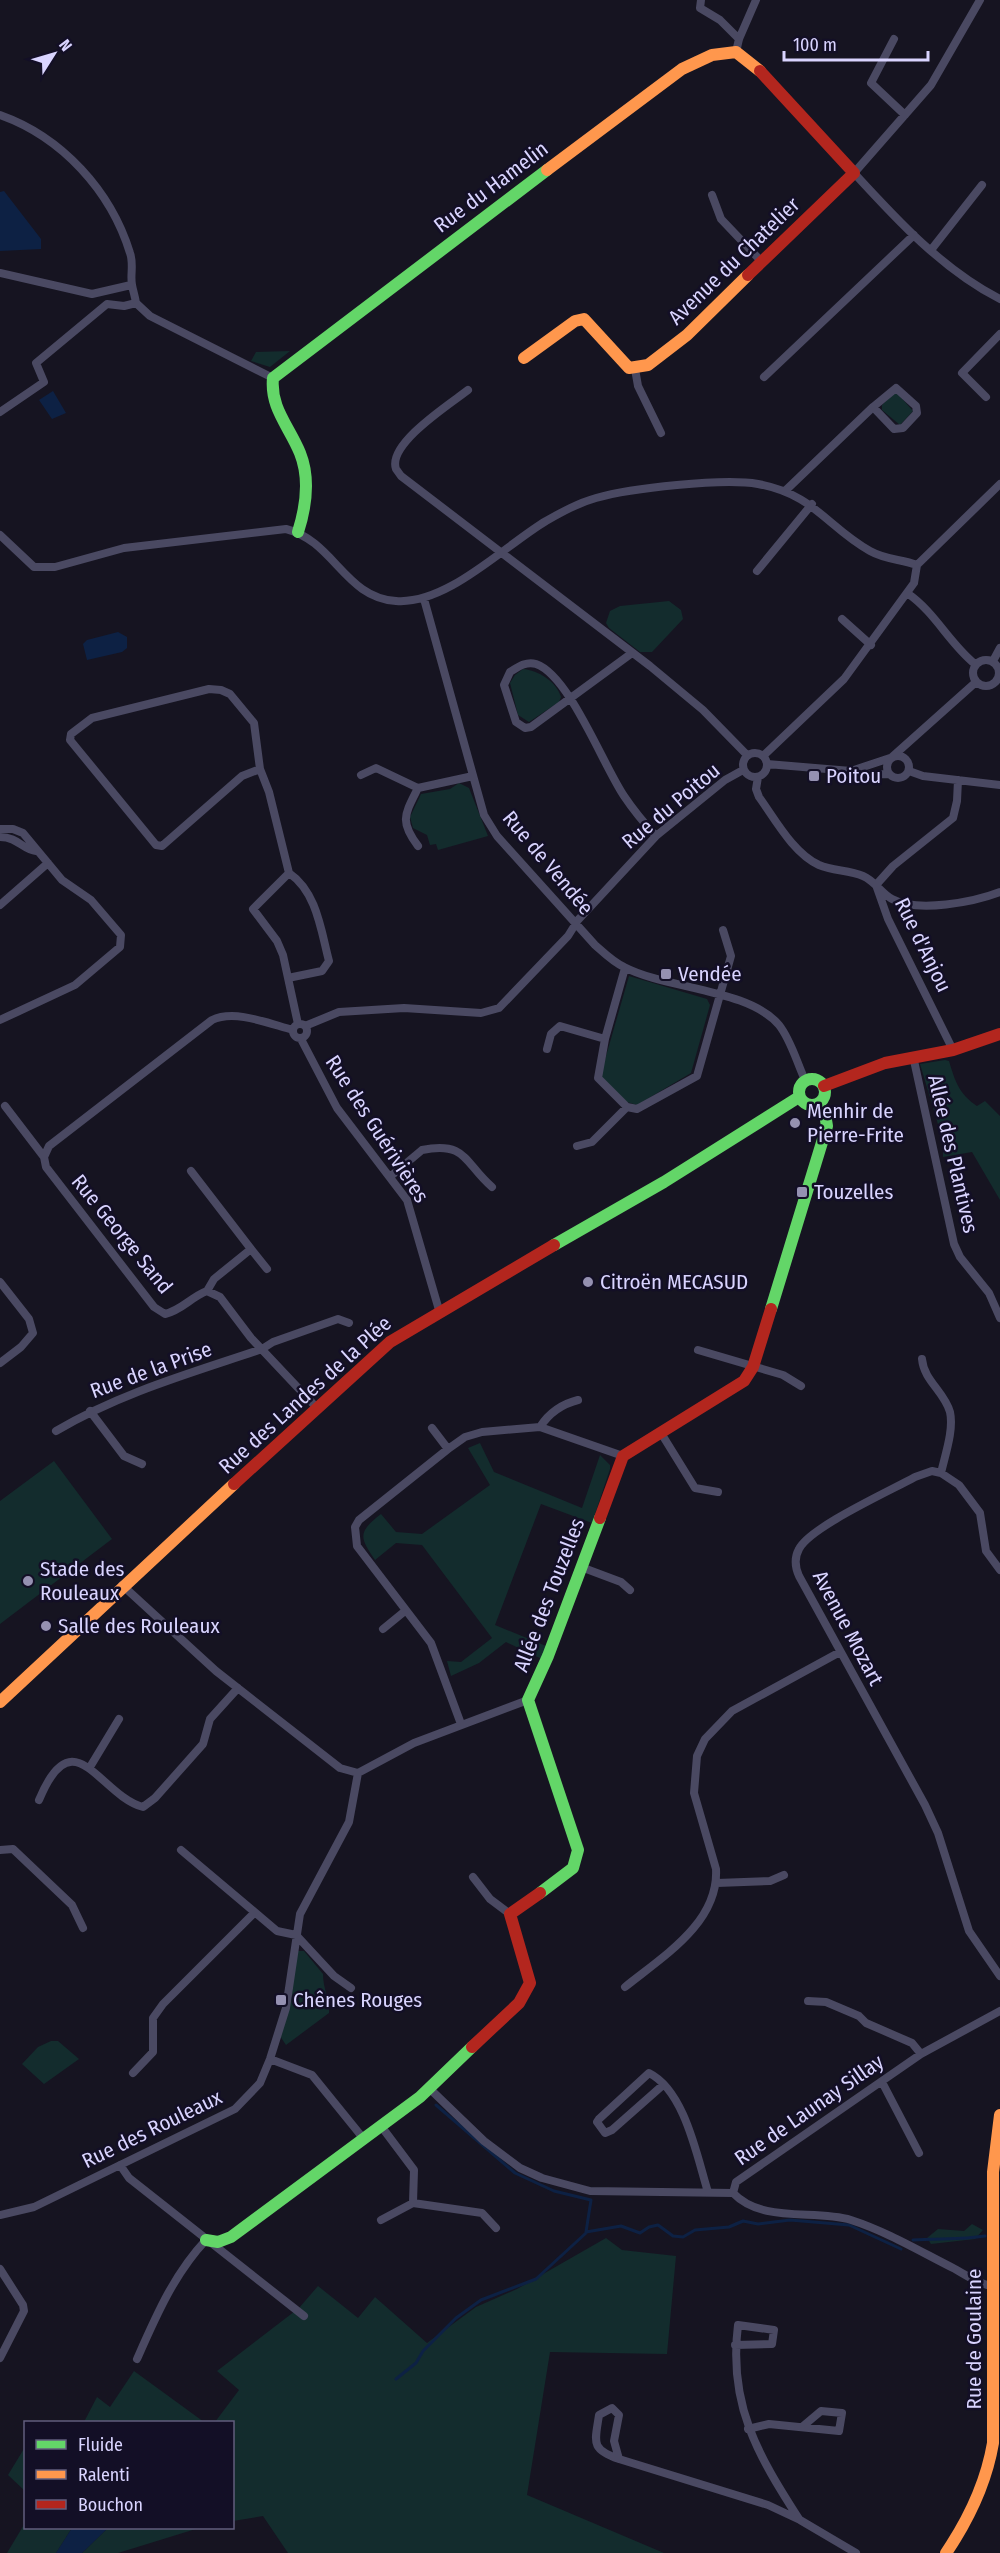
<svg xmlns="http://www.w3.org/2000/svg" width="1000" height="2553" viewBox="0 0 1000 2553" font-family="'Fira Sans Condensed',sans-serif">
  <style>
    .green { fill: #132c2d }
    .water { fill: #0d2144 }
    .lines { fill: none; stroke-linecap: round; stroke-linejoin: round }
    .stream { stroke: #0d2144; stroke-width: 3 }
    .street { stroke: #4a4962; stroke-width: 8 }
    .fast { stroke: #63d668; stroke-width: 12 }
    .slow { stroke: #ff974d; stroke-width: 12 }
    .jam { stroke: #b3261e; stroke-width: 12 }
    .poi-dot { fill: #9591b1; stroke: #130f26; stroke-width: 2 }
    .labels { text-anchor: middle; stroke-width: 5; stroke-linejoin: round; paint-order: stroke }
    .street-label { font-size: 21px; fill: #d9d4ff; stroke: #130f26 }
    .poi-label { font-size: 21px; fill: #d9d4ff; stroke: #130f26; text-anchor: start }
  </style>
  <rect width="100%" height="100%" fill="#161421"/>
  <path class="green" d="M290,351L270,367L251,361L256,352Z
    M893,394H898L913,411L900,425L882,410V405Z
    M669,601L681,610L683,619L652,652H640L609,628L606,623L610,611L620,606Z
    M523,669C538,670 557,682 561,697L559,702L529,722L518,715L510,683L515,675Z
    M459,783L469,788L488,836L438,850L436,844L430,845L427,835L413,828L410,817L421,794L450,789Z
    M629,976L707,999L710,1005L691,1073L637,1105L627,1102L600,1077Z
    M945,1060L949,1061C955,1081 959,1094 977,1106L985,1101L1000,1116V1200L972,1152L943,1157V1141L920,1064Z
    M480,1443L494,1472L582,1508L600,1455L610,1465V1469L592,1523L541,1504L495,1625L546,1646L542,1659L506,1642L479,1663L451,1676L447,1661L461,1662L492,1638L422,1545L396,1543L375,1560C359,1537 358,1532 381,1514L396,1532L422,1534L490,1485L468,1448Z
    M54,1461L112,1539L0,1624V1501Z
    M298,1951H304L323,1974C323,1989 330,2000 329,2013L286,2045L280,2036Z
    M51,2041H58L79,2059L44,2084L22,2064L38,2047Z
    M972,2224L983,2230L975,2239L931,2244L927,2238L938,2229L964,2231Z
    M606,2238L622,2250L676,2256L667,2354L550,2352L527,2495L664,2553H288L263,2516L233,2521L232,2422H215L239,2390L217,2371L299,2308L318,2286L358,2318L375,2297L427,2343L476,2307L517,2289Z
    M134,2371L204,2422H84L97,2397L110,2407Z
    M25,2447L26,2491H25L8,2475Z
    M25,2523L26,2528H72L56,2553H7Z
    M108,2528H199L118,2553H82Z"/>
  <path class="water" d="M4,191L41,239V249L0,251V192Z
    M53,391L66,413L52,419L39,400Z
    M118,632L127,637V648L122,652L87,660L83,644L87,640Z
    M72,2528H108L82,2553H56Z"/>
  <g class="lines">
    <path class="stream" d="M436,2105L515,2173L554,2191L591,2200L586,2232L621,2226L640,2233L649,2227L658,2225L673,2236L683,2237L695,2230L729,2227L743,2221L758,2224L790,2220L849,2225L901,2249
      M913,2240C938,2238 961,2240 985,2236
      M396,2379L416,2363L423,2351L456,2318L481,2300L536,2279L586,2233"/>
    <path class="street" d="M701,0L700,8L720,20L739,39
      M980,0L931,85L854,173C897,220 943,270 1000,299
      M894,39L871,83L905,115
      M736,52L739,39L756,0
      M0,115C62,137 111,191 130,253C134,264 130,275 132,285C133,291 135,296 136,303
      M712,195L721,219L761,261
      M931,250L982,185
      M0,273L92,294L131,285
      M136,303L150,316L273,378
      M635,369L638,386L661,433
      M764,377L914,235
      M468,390C450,404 387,444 396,469L401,476L650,666L703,710L747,755
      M986,397L962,373L1000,334
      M0,412L44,382L36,363L107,304L124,306L136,303
      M785,491L873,407L896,388L916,406L917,413L903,428L894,429L873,407
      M0,535L34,567H55L124,548L286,529C334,541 345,598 396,601C447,605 504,546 546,521C562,512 578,503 596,498C631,488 723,478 758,484C814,494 827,527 870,551C886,560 901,559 917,565
      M917,565L1000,484
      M757,571L812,504
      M907,593C935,612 949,643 975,664
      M424,599L484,815L497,836L595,945C604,953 613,962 624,967C666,989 749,989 779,1025C791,1040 797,1063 805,1080
      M842,619L871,645
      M632,653L531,727L525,728L516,722L504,685L510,672C518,667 526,661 536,664C569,675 603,765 624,796C634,811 645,824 656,836
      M973 673a13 13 0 1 1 26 0a13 13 0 1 1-26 0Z
      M993,661L1000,648
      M743 765a12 12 0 1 1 24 0a12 12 0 1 1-24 0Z
      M887 767a11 11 0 1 1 22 0a11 11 0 1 1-22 0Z
      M763,756L844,679L914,583L917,565
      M892,757L976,682
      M767,764L851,771L890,758
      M260,769L242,776L162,846L156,845L70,740L71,734L92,718L209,689L221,690L230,694L254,723L260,769L269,792L289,873L253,909L277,941L283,955L298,1024
      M909,771L923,776L1000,785
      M851,772L860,775L889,774
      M361,775L376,768L418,788L473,776
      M758,777L756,789L759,797C775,819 793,853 819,865C833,871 849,870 863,876C875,881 881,893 892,899C918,913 974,902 1000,892
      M418,788C405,814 399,821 418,846
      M0,829H13L23,833L62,880L91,900L121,935L120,947L75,985L0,1020
      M0,837C18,837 23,850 36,851
      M0,905L48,863
      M625,968L605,1039L598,1078L627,1107L637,1109L697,1076L731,956L723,930
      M288,978L322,971L329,961C321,931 317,892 289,873
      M293 1031a7 7 0 1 1 14 0a7 7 0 1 1-14 0Z
      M305,1026L339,1012L404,1008L481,1013L499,1008L568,936L578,920L656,836L725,780L743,770
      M293,1030C270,1024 235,1009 212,1020L49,1146L44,1157L46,1167L154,1307L165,1314C182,1310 191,1297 207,1291L220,1297L251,1338L317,1408
      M301,1039L337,1108L407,1200L439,1310
      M547,1049L551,1034L560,1026L605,1039
      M953,1050L888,919L876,885L893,866L953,818L957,801L958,780
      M913,1056L954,1244L960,1257L989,1293L1000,1318
      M5,1106L44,1157
      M577,1146L592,1142L627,1107
      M191,1171L251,1249L214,1279L207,1291
      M391,1176L422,1150C467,1141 464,1163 492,1187
      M251,1249L267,1269
      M0,1282L29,1319L33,1333L21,1347L0,1363
      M698,1350L783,1375L801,1386
      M922,1359C924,1381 944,1391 950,1412C954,1430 945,1455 941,1473
      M90,1411L124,1456L142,1464
      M540,1427C549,1413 562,1404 578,1400
      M432,1428L448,1449
      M56,1431C120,1393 191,1373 262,1349L273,1342L338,1319L349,1323
      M661,1433L695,1488L718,1492
      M581,1567L621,1582L630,1590
      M1000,1570L986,1551L980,1513L959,1485L941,1473L932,1471L915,1477C890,1491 810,1527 799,1549C794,1558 795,1567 799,1576L925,1805L938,1833L969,1931L1000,1976
      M122,1585L216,1671L340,1768L358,1773
      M383,1629L405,1611
      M461,1724L431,1643L357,1546L355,1527L359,1520L448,1449L465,1437L482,1432L540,1427L623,1456
      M90,1767L119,1719
      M358,1773L414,1743L528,1700
      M39,1800C74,1716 99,1795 143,1807L155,1798L203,1744L210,1719L238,1688
      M0,1850L13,1849L72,1905L83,1928
      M181,1850L277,1931L296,1935L334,1976L351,1988
      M473,1877L490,1899L510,1914
      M717,1883L770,1881L784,1875
      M625,1987C662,1957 719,1923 716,1869L694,1793L697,1756L705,1739L732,1711L840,1652
      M808,2001L826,2002L859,2016L866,2023L912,2043L921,2054
      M270,2059L312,2075L363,2138
      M133,2073L153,2052V2018L163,2004L254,1913
      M882,2082L919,2153
      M663,2085L612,2130L605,2133L597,2122L599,2119L649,2073C685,2091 697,2157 708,2192
      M430,2089L484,2141L520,2168L542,2178L590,2191L733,2193
      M120,2165L129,2178L304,2316
      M733,2193L736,2182L921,2054L1000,2011
      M733,2193C763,2224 814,2209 851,2220C888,2232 921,2252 955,2269C966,2275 980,2285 993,2286
      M413,2203L482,2213L496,2228
      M0,2215L34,2207L235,2109L260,2083L270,2059L286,2008L300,1914L349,1822L358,1773
      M381,2220L413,2203L414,2170L381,2126
      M0,2269L23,2305L24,2311L0,2358
      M735,2345L772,2344L774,2330L738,2325C728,2405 758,2455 799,2519
      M137,2359C156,2316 174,2274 206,2240
      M748,2429L769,2424L839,2431L842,2413L821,2411L802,2427
      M619,2459L614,2441L619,2415L612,2408L599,2415C595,2442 590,2449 619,2459L768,2505L800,2520L856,2553"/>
    <path class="fast" d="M298,532C306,507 310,478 300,453C289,426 270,408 273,378L547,170
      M799 1092a13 13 0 1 1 26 0a13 13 0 1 1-26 0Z
      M554,1245L664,1182L799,1097
      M771,1309L827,1126L825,1114L818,1104
      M540,1893L573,1868L578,1850L528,1700L548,1656L600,1518
      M206,2240L218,2242L231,2237L420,2097L472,2047"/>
    <path class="slow" d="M547,170L682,69L712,55L736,52L760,71
      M524,358L575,321L584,319L629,368L648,365L687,335L748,275
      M0,1702L234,1484
      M946,2553C969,2519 986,2484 993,2443V2172L1000,2115"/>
    <path class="jam" d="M748,275L854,173L760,71
      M824,1086L885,1063L953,1050L1000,1034
      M234,1484L390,1342L554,1245
      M600,1518L623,1456L744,1381L753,1367L771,1309
      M472,2047L519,2003L530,1983L510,1914L540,1893"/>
  </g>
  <g class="poi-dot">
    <rect x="808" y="770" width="12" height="12" rx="3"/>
    <rect x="660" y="968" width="12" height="12" rx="3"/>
    <circle cx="795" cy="1123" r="6"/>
    <rect x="796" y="1186" width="12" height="12" rx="3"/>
    <circle cx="588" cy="1282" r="6"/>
    <circle cx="28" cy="1581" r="6"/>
    <circle cx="46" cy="1626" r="6"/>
    <rect x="275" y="1994" width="12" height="12" rx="3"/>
  </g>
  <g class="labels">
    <g class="street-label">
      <text transform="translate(491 187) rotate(-37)" y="7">Rue du Hamelin</text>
      <text transform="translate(734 261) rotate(-44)" y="7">Avenue du Chatelier</text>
      <text transform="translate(671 806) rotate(-40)" y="7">Rue du Poitou</text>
      <text transform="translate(548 863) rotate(50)" y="7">Rue de Vendée</text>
      <text transform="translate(923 945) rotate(64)" y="7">Rue d'Anjou</text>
      <text transform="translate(377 1129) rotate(57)" y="7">Rue des Guérivières</text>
      <text transform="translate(953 1154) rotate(77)" y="7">Allée des Plantives</text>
      <text transform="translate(122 1234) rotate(51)" y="7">Rue George Sand</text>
      <text transform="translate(151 1370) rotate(-20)" y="7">Rue de la Prise</text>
      <text transform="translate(305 1395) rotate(-42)" y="7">Rue des Landes de la Plée</text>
      <text transform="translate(549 1595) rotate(-69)" y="7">Allée des Touzelles</text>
      <text transform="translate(848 1628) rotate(62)" y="7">Avenue Mozart</text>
      <text transform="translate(809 2110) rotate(-35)" y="7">Rue de Launay Sillay</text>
      <text transform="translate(152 2129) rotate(-26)" y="7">Rue des Rouleaux</text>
      <text transform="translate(974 2339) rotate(-90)" y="7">Rue de Goulaine</text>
    </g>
    <g class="poi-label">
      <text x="826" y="783">Poitou</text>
      <text x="678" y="981">Vendée</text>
      <text x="807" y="1118">Menhir de<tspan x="807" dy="24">Pierre-Frite</tspan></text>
      <text x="814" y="1199">Touzelles</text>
      <text x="600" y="1289">Citroën MECASUD</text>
      <text x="40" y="1576">Stade des<tspan x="40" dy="24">Rouleaux</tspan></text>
      <text x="58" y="1633">Salle des Rouleaux</text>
      <text x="293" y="2007">Chênes Rouges</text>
    </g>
  </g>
  <rect x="24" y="2421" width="210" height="108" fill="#130f26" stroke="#625e7d" stroke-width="1.5"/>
  <rect x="36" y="2440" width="30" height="9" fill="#63d668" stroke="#625e7d" stroke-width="1.5"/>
  <text x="78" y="2451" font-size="18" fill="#d9d4ff">Fluide</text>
  <rect x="36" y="2470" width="30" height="9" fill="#ff974d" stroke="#625e7d" stroke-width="1.5"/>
  <text x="78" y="2481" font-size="18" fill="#d9d4ff">Ralenti</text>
  <rect x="36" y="2500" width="30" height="9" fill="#b3261e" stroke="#625e7d" stroke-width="1.5"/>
  <text x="78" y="2511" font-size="18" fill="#d9d4ff">Bouchon</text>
  <g transform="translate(54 54) rotate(53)" stroke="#130f26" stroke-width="4.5" paint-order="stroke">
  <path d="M0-4.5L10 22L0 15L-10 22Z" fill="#d9d4ff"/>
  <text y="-9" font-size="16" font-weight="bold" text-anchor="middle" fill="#d9d4ff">N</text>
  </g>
  <path d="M784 51v9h144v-9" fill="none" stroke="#d9d4ff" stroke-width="3"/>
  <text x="793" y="51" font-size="18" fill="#d9d4ff" stroke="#130f26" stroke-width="4.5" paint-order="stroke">100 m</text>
</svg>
